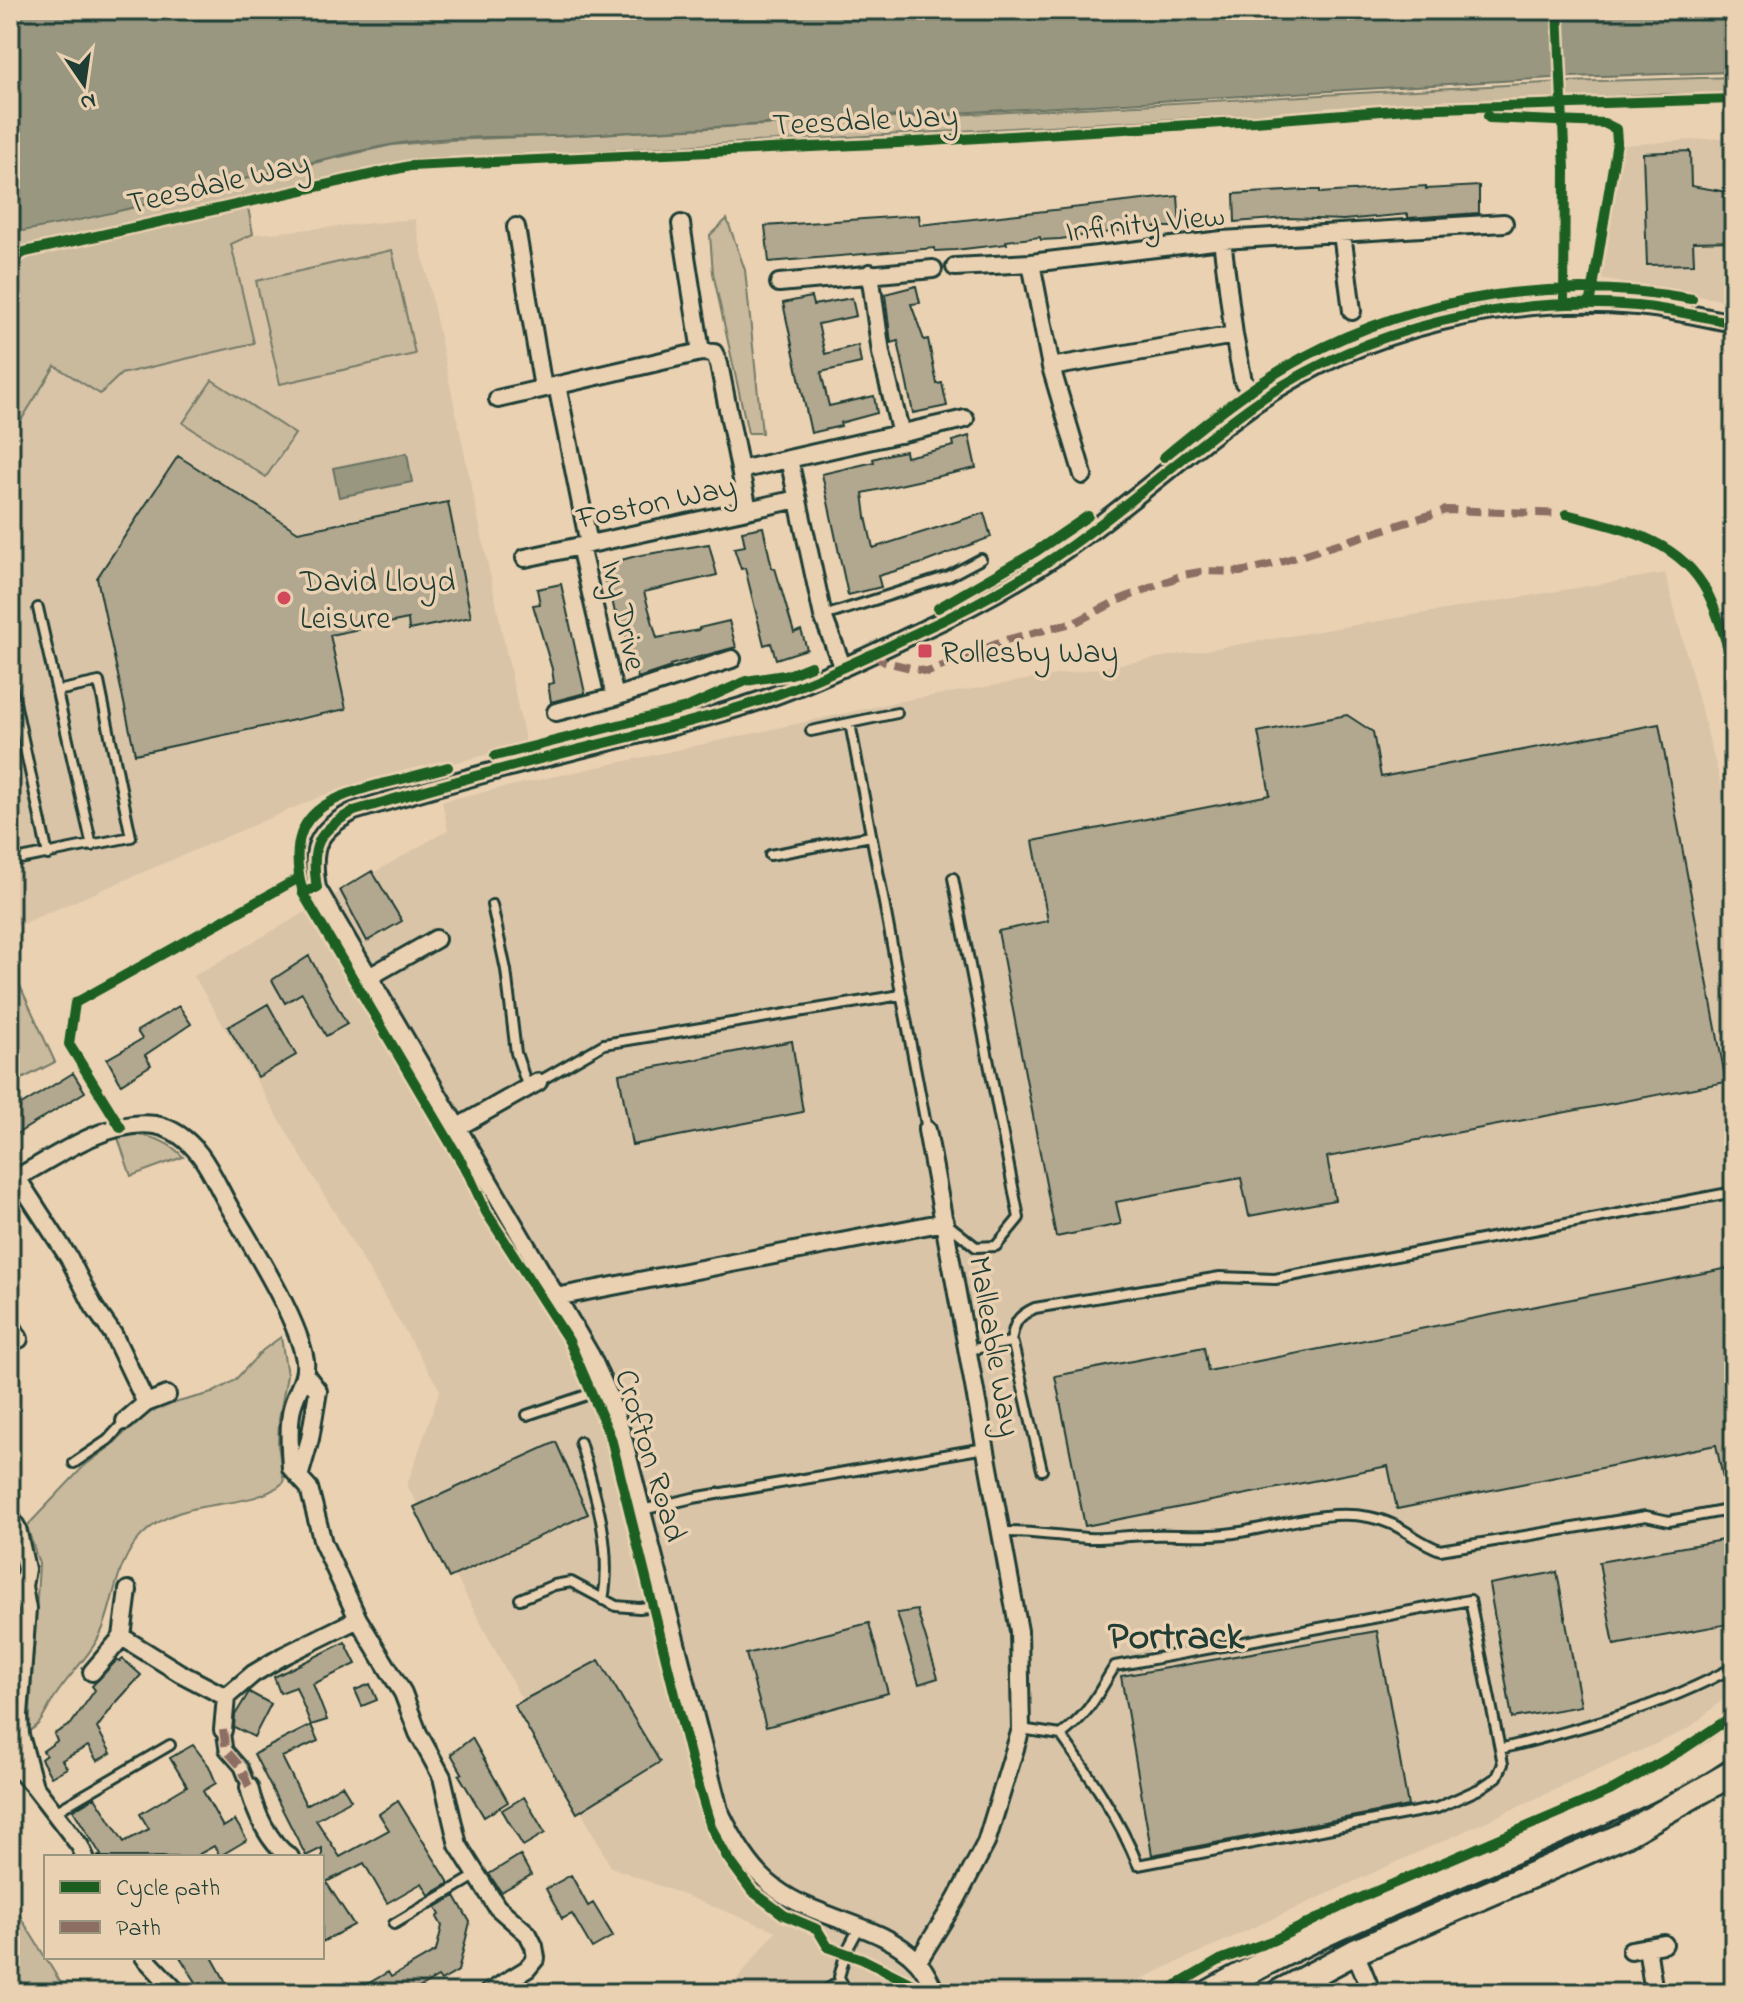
<svg xmlns="http://www.w3.org/2000/svg" width="1744" height="2003" viewBox="0 0 1744 2003" font-family="'Indie Flower',sans-serif">
  <style>
    .built { fill: #d9c4a8 }
    .green { fill: #c9b99d; stroke: #747b68; stroke-width: 2 }
    .water { fill: #999780; stroke: #687362; stroke-width: 2 }
    .building { fill: #b2a78f; stroke: #1f3d34; stroke-width: 2 }
    .lines { fill: none; stroke-linecap: round; stroke-linejoin: round }
    .service-casing { stroke: #1f3d34; stroke-width: 14 }
    .pedestrian-casing { stroke: #1f3d34; stroke-width: 17 }
    .minor-casing { stroke: #1f3d34; stroke-width: 22 }
    .primary-casing { stroke: #1f3d34; stroke-width: 30 }
    .service { stroke: #ead1b2; stroke-width: 8 }
    .pedestrian { stroke: #ead1b2; stroke-width: 11 }
    .minor { stroke: #ead1b2; stroke-width: 16 }
    .primary { stroke: #ead1b2; stroke-width: 24 }
    .quiet { stroke: #8d6e63; stroke-width: 8; stroke-dasharray: 16 8; stroke-linecap: butt }
    .cycleway-casing { stroke: #ead1b2; stroke-width: 15 }
    .cycleway { stroke: #1b5e20; stroke-width: 10 }
    .poi-dot { fill: #d1495b; stroke: #ead1b2; stroke-width: 3 }
    .labels { text-anchor: middle; stroke-width: 7; stroke-linejoin: round; paint-order: stroke }
    .street-label { font-size: 32px; fill: #1f3d34; stroke: #ead1b2 }
    .poi-label { font-size: 32px; fill: #1f3d34; stroke: #ead1b2; text-anchor: start }
    .district-label { font-size: 40px; font-weight: bold; fill: #1f3d34; stroke: #ead1b2 }
  </style>
  <rect width="100%" height="100%" fill="#ead1b2"/>
  <filter id="ink" filterUnits="userSpaceOnUse"><feTurbulence type="fractalNoise" baseFrequency=".0125" numOctaves="2"/><feDisplacementMap in="SourceGraphic" scale="16" xChannelSelector="R" yChannelSelector="G"/><feConvolveMatrix kernelMatrix="1 2 1 2 8 2 1 2 1" color-interpolation-filters="sRGB"/></filter>
  <g filter="url(#ink)">
    <path class="built" d="M1734,137V302L1599,279L1623,145Z
      M415,219L526,745L324,795L10,929V405L36,280L226,237Z
      M1665,573L1734,833V1690L1688,1729L1110,1993H726L776,1931L611,1867L407,1485L440,1390L194,976L448,830L442,801L901,701Z"/>
    <path class="green" d="M1734,77V94H1659L1413,106L410,161L247,202L253,234L231,244L254,343L121,374L100,394L55,366L10,438V233L392,145L450,140L579,135L1564,82Z
      M727,219L745,270L762,433H748L713,273L710,235Z
      M392,250L415,354L280,384L256,281Z
      M212,380L295,434L266,477L183,423Z
      M10,964L55,1062L10,1085Z
      M137,1135C155,1137 171,1143 183,1157L131,1176L118,1138Z
      M281,1337L287,1375L279,1419L278,1445L284,1482C246,1516 177,1490 135,1543C116,1569 114,1599 103,1628C92,1655 69,1674 54,1698C47,1709 42,1725 29,1731L39,1564L27,1526L84,1466L111,1446L140,1418L159,1407L212,1393L223,1387L235,1380L263,1350Z
      M10,1900L67,1993H10Z"/>
    <path class="water" d="M10,10H1734V72L1569,77L579,135C516,138 451,134 390,145C263,169 138,213 10,233Z
      M407,453L412,482L339,497L333,468Z"/>
    <path class="building" d="M1690,151L1691,186L1734,193V241L1693,242L1694,264L1647,265L1643,153Z
      M1426,186V189L1479,186V213L1408,218V214L1343,220L1287,218L1235,222L1234,194L1303,190H1320V193Z
      M1178,196L1180,227H1146L1060,239L1041,240L1040,237L1006,241L1007,244L955,250L935,251V248L769,262L765,226L919,215L920,225Z
      M916,286L920,303L911,304L924,340L928,339L937,384L942,383L947,406L913,413L898,341L891,343L885,294Z
      M811,297L813,305L852,298L856,316L818,324L825,354L858,345L861,363L821,372L829,406L874,396L877,413L840,423L841,426L811,433L783,303Z
      M969,436L976,468L863,493L866,517L873,548L984,513L991,537L923,563L878,576L881,587L848,595L822,474L874,462L873,459L890,454L905,451L906,457L954,446L953,441Z
      M178,456L298,532L448,502L471,617L409,630L408,619L330,635L346,709L135,754L97,578Z
      M763,527L772,568H775L794,633L801,630L807,649L776,659L771,643L764,645L745,568L741,569L734,548L745,546L742,531Z
      M709,544L717,575L644,592L657,638L699,630V628L729,621L736,647L670,665L671,667L638,678L618,612L615,613L608,581L605,582L600,566L636,556Z
      M561,584L585,693L551,702L548,684L554,683L552,669L533,605L540,604L537,589Z
      M1347,715L1373,732L1381,777L1659,724L1726,1082L1327,1157L1335,1200L1249,1216L1241,1178L1116,1202L1121,1224L1056,1237L998,931L1048,921L1033,841L1270,795L1258,732Z
      M372,871L402,921L367,941L340,890Z
      M309,956L347,1024L326,1036L302,993L285,1003L272,980Z
      M268,1004L296,1055L258,1077L228,1027Z
      M179,1006L191,1024L145,1055L151,1065L121,1084L107,1059L142,1039L137,1031Z
      M792,1041L803,1112L632,1145L619,1074Z
      M73,1073L85,1092L10,1138V1112Z
      M1734,1267V1496L1727,1497L1716,1445L1397,1509L1388,1466L1085,1526L1055,1376L1204,1347L1208,1371Z
      M556,1442L588,1514L449,1578L414,1507Z
      M1734,1538V1623L1614,1645L1599,1562Z
      M1557,1572L1581,1706L1512,1718L1489,1584Z
      M917,1610L938,1678L919,1684L897,1613Z
      M869,1623L888,1693L766,1727L746,1654Z
      M1377,1631L1408,1806L1152,1855L1121,1676Z
      M345,1642L356,1664L313,1684L327,1720L311,1725L296,1687L280,1693L274,1677Z
      M123,1659L141,1675L114,1705L97,1728L111,1753L97,1761L88,1746L62,1760L67,1768L51,1777L41,1759L46,1755L43,1751L57,1741L54,1734L71,1724L95,1690L92,1686L117,1660L119,1662Z
      M599,1660L660,1762L577,1813L514,1705Z
      M370,1684L377,1700L362,1706L355,1690Z
      M249,1692L271,1704L254,1737L234,1727L235,1715Z
      M311,1725L318,1741L282,1757L306,1805L342,1785L351,1800L316,1820L340,1857L389,1830L379,1814L398,1801L448,1881V1884L429,1895L422,1883L387,1903L364,1863L326,1882L354,1925L322,1942V1848L306,1856L254,1754Z
      M472,1738L508,1802L484,1817L459,1775L462,1773L451,1754Z
      M193,1745L209,1766L216,1783L203,1791L223,1827L235,1820L247,1840L220,1856L214,1846L194,1857H97L101,1855L73,1810L95,1797L124,1842L149,1829L140,1814L187,1786L170,1758Z
      M524,1797L545,1833L523,1846L502,1810Z
      M520,1855L531,1875L501,1892L489,1874Z
      M571,1875L588,1906L593,1903L613,1936L592,1948L572,1914L562,1919L546,1889Z
      M455,1896L470,1922L458,1971L441,1981L438,1977L410,1993H352L388,1972L391,1977L436,1951L442,1926L437,1917L440,1915L436,1907Z
      M180,1957H212L232,1993H203Z"/>
    <g class="lines">
      <g class="service-casing">
        <path id="service" d="M38,608L92,846
          M824,616L949,576L981,559
          M10,679L48,855
          M850,723L927,1130
          M811,731L897,713
          M770,855L871,836
          M10,861L131,837L99,682L57,691
          M492,905L506,970L516,1053L528,1088
          M538,1082L604,1044L901,995
          M945,1222L976,1247L996,1246L1019,1218L953,878
          M1011,1342C1014,1323 1017,1316 1035,1308L1220,1277L1275,1279L1734,1192
          M968,1350L1011,1342L1013,1344L1042,1470
          M527,1415L605,1389
          M580,1442C595,1492 613,1547 603,1600
          M74,1463L108,1440L125,1421
          M642,1510L693,1498L985,1448
          M1001,1532C1031,1531 1058,1536 1087,1538C1107,1539 1128,1535 1149,1535C1169,1534 1190,1536 1210,1535C1263,1534 1316,1507 1369,1517C1401,1523 1413,1540 1440,1550L1646,1516L1669,1521L1734,1509
          M520,1599L554,1585L571,1582L616,1606L639,1608L666,1605
          M1021,1729L1061,1735C1092,1711 1095,1697 1115,1666L1470,1600L1503,1764L1497,1777L1479,1789L1437,1808L1138,1865C1119,1818 1090,1776 1061,1735
          M1500,1749C1579,1729 1662,1707 1734,1667
          M55,1812L170,1745
          M394,1924L477,1875
          M821,1993L841,1981
          M847,1993L839,1977L846,1952L859,1928"/>
      </g>
      <g class="pedestrian-casing">
        <path id="pedestrian" d="M223,1730L226,1750L241,1767L249,1787"/>
      </g>
      <g class="minor-casing">
        <path id="minor" d="M681,224L701,352L714,353L719,364L748,510
          M516,227L543,388
          M1342,233L1352,311
          M1222,240L1234,335L1243,381L1259,401
          M1031,263L1051,367L1083,475
          M955,267L1031,263L1222,240L1504,223
          M870,273L881,353L901,434
          M779,283L933,269
          M1051,367L1234,335
          M557,385L589,544
          M498,399L701,352
          M789,459L823,616L843,668
          M740,470L965,419
          M580,546L615,697
          M525,558L798,499
          M556,712L615,697L732,659
          M369,977L436,939
          M458,1127L538,1082
          M17,1178L69,1258L94,1307L113,1334L146,1403
          M10,1182C49,1160 107,1118 155,1125C173,1128 189,1141 200,1155C212,1171 220,1191 230,1208C252,1246 299,1320 305,1361C307,1379 296,1391 292,1408C288,1428 290,1448 291,1468L309,1488L323,1543L358,1619L403,1693L418,1733L442,1777L458,1845L497,1907L528,1934L534,1946L536,1958L527,1969L488,1993
          M556,1297L945,1222
          M10,1323L19,1339
          M125,1421L146,1403L167,1395
          M299,1477L310,1439L318,1391L305,1374
          M10,1516L17,1528L26,1569L23,1586L27,1609L19,1715L20,1735L34,1786
          M10,1608L23,1586
          M122,1637L180,1673L226,1697
          M92,1672L122,1637L128,1590
          M223,1730L226,1697L253,1674L283,1656L358,1619
          M10,1760L34,1786L80,1846L85,1857
          M249,1787C254,1810 269,1844 290,1857
          M1647,1947L1654,1993
          M1631,1950L1664,1944
          M1355,1952L1372,1993
          M144,1957L178,1993
          M918,1961L956,1900L986,1843L1021,1729L1019,1631L927,1130
          M936,1993C931,1983 925,1969 917,1961C883,1924 817,1920 776,1889C750,1870 733,1839 719,1810L622,1434L606,1389L591,1356L317,888C310,846 317,831 354,811C427,789 499,769 572,751C636,735 700,721 762,700C814,682 865,658 914,634C969,609 1023,580 1072,545C1135,500 1193,447 1257,402C1366,327 1506,295 1637,306C1670,309 1702,317 1734,323"/>
      </g>
      <g class="primary-casing">
        <path id="primary" d="M1209,1993C1312,1935 1421,1891 1529,1844C1599,1813 1672,1784 1734,1738
          M1278,1993L1355,1952L1624,1835L1734,1772"/>
      </g>
      <use href="#service" class="service"/>
      <use href="#pedestrian" class="pedestrian"/>
      <use href="#minor" class="minor"/>
      <use href="#primary" class="primary"/>
      <path class="quiet" d="M872,654L885,662L928,672L1006,640L1076,622L1119,600L1183,575L1205,571L1240,572L1271,565L1446,510L1566,514
        M223,1730L226,1750L241,1767L249,1787"/>
      <g class="cycleway-casing">
        <path id="cycleway" d="M1558,10L1565,170L1564,300
          M1488,116L1489,118L1604,123L1616,129L1617,142L1591,300
          M10,261L25,252L410,166L898,143L1255,121L1407,109L1734,99
          M1164,457C1208,421 1252,385 1302,358C1421,294 1560,275 1692,299
          M1566,514C1619,528 1679,538 1707,592C1719,615 1726,643 1734,668
          M938,608L1035,552L1088,516
          M495,756L686,708L746,681L791,674L811,666
          M302,889C284,818 320,800 381,784C403,779 426,773 448,767
          M121,1128L69,1044L75,1003L299,878
          M919,1993L914,1985L862,1959L828,1947L817,1929L784,1915L752,1891L727,1857L711,1827L692,1763L611,1438L569,1341L486,1212L469,1175L302,892L317,888C310,846 317,831 354,811C427,789 499,769 572,751C636,735 700,721 762,700C814,682 865,658 914,634C969,609 1023,580 1072,545C1135,500 1193,447 1257,402C1366,327 1506,295 1637,306C1670,309 1702,317 1734,323
          M1163,1993L1220,1960L1274,1940L1353,1901L1610,1791L1682,1750L1734,1715"/>
      </g>
      <use href="#cycleway" class="cycleway"/>
    </g>
  </g>
  <g class="poi-dot">
    <circle cx="284" cy="598" r="8"/>
    <rect x="917" y="643" width="16" height="16" rx="4"/>
  </g>
  <g class="labels">
    <g class="street-label">
      <text transform="translate(865 119) rotate(-3)" y="11">Teesdale Way</text>
      <text transform="translate(218 182) rotate(-13)" y="11">Teesdale Way</text>
      <text transform="translate(1145 222) rotate(-6)" y="11">Infinity View</text>
      <text transform="translate(656 501) rotate(-12)" y="11">Foston Way</text>
      <text transform="translate(625 615) rotate(77)" y="11">Ivy Drive</text>
      <text transform="translate(996 1346) rotate(80)" y="11">Malleable Way</text>
      <text transform="translate(652 1455) rotate(73)" y="11">Crofton Road</text>
    </g>
    <g class="poi-label">
      <text x="300" y="591">David Lloyd<tspan x="300" dy="37">Leisure</tspan></text>
      <text x="941" y="662">Rollesby Way</text>
    </g>
    <g class="district-label">
      <text x="1176" y="1648">Portrack</text>
    </g>
  </g>
  <rect width="1744" height="2003" fill="none" stroke="#ead1b2" stroke-width="40"/>
  <rect x="20" y="20" width="1704" height="1963" fill="none" stroke="#1f3d34" stroke-width="3" filter="url(#ink)"/>
  <rect x="44" y="1855" width="280" height="104" fill="#ead1b2" stroke="#999680" stroke-width="2"/>
  <rect x="60" y="1881" width="40" height="12" fill="#1b5e20" stroke="#999680" stroke-width="2"/>
  <text x="116" y="1895" font-size="24" fill="#1f3d34">Cycle path</text>
  <rect x="60" y="1921" width="40" height="12" fill="#8d6e63" stroke="#999680" stroke-width="2"/>
  <text x="116" y="1935" font-size="24" fill="#1f3d34">Path</text>
  <g transform="translate(84 84) rotate(167)" stroke="#ead1b2" stroke-width="6" paint-order="stroke">
  <path d="M0-6L14 30L0 20L-14 30Z" fill="#1f3d34"/>
  <text y="-12" font-size="22" font-weight="bold" text-anchor="middle" fill="#1f3d34">N</text>
  </g>
</svg>
